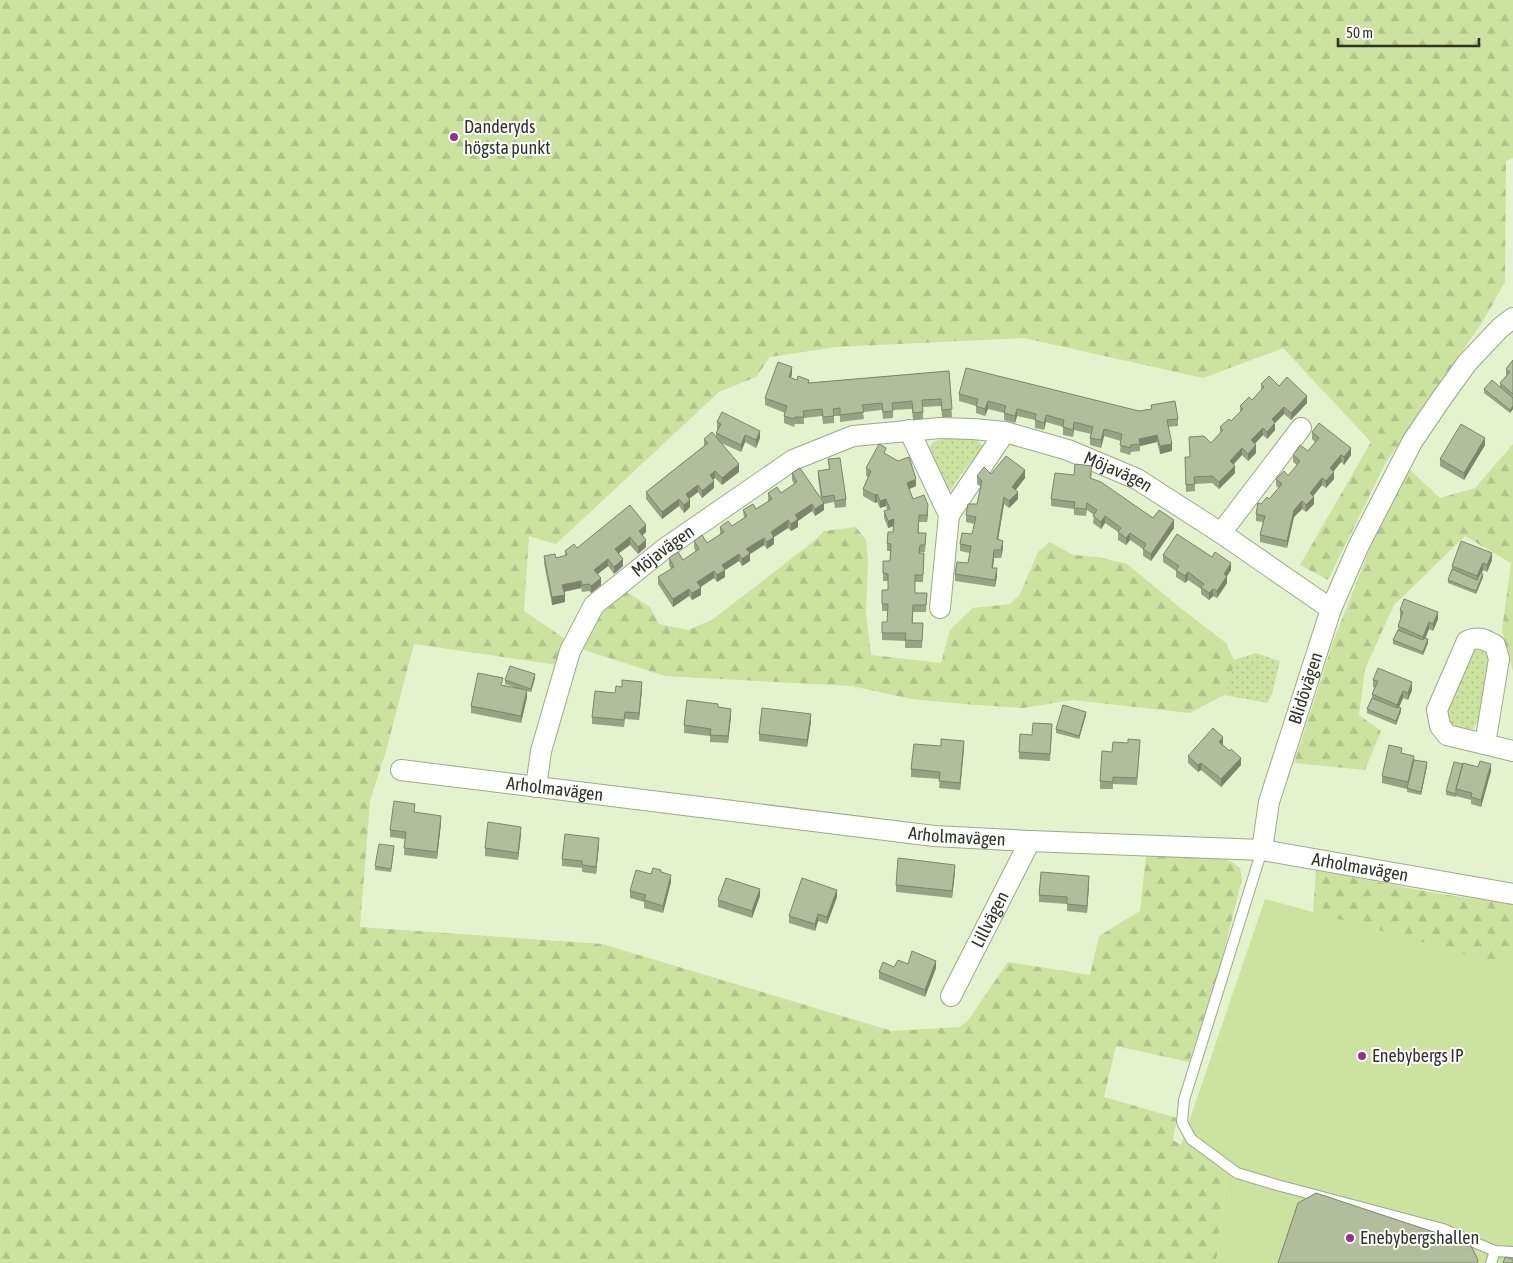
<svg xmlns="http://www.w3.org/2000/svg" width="1513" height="1263" viewBox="0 0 1513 1263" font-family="'Asap Condensed',sans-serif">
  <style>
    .grass { fill: url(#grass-dots) }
    .forest { fill: url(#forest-firs) }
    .pitch { fill: #cce29f }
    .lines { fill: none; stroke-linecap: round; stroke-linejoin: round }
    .lane-casing { stroke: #9da987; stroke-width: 12 }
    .street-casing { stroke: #9da987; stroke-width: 22 }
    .lane { stroke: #fff; stroke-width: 10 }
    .street { stroke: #fff; stroke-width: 20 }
    .wall { fill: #98a385 }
    .shaded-wall { fill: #7c846c }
    .building { fill: #b1bd9b; stroke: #7c846c }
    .poi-dot { fill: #9a2d8d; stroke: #fff; stroke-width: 2 }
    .labels { text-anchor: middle; stroke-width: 4; stroke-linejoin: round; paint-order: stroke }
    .poi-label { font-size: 18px; fill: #2f3426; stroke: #fff; text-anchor: start }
    .street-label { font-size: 18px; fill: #2f3426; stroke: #fff }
  </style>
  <defs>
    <pattern id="grass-dots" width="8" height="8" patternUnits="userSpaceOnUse" patternTransform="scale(1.25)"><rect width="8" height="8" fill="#cce29f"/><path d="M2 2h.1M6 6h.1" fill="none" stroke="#b0c289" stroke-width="1.8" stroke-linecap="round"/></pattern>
    <pattern id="forest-firs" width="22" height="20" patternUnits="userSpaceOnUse" patternTransform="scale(1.25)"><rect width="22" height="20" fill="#cce29f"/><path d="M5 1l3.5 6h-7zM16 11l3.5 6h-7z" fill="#b0c289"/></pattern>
  </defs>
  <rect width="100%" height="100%" fill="#e5f2ce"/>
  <path class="grass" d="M953,437L977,439L982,445L983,453C968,462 958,478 949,493L947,491L929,447L935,441Z
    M1478,647L1488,653L1491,661L1481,718L1472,730L1463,731L1453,729L1447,713L1465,659L1471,648Z
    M1256,653L1280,661L1272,694L1267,703L1224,695L1231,679L1234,660Z"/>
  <path class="forest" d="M0,0H1513V158L1506,161L1505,282L1483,321L1385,464L1328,580L1300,565L1371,442L1283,348L1203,378L1024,338L836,347L770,357L756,377L719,392L556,544L529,536L524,611L565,639L557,665L414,644L386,751L370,801L360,927L602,944L892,1031L960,1027L969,1019L1008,962L1090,975L1099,936L1140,911L1146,856L1227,859L1240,868L1242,879L1218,975L1189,1062L1116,1046L1104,1097L1177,1118L1173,1140L1227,1173L1216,1263H0Z
    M1513,444V671L1502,630L1511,563L1465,536L1394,605L1365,669L1359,715L1381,731L1365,770L1294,763L1333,642L1385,510L1408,468L1440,498L1475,488Z
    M856,527L866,540L868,560L866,613L871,655L941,663L950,630L973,608L1010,604L1020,594L1038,552L1050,542L1073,555L1098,557L1127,564L1178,606L1226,643L1234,660L1231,680L1224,695L1190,713L1072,700L1023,708L964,704L911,699L852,686L665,676L578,648L596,618L627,592L650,607L659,624L688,630L712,620L814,541L824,531Z
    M1316,870L1440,894L1513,904V999L1312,926Z"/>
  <path class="pitch" d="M1265,899L1513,967V1263H1216L1227,1173L1181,1145Z"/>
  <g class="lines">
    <g class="lane-casing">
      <path id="lane" d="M1262,850L1184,1100L1182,1122L1191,1139L1237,1173L1277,1185L1443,1229L1495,1251L1513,1252
        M1491,1263L1495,1251"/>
    </g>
    <g class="street-casing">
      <g id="street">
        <path d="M909,430L949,515L940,608"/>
        <path d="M949,515L1005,432"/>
        <path d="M1221,533L1301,428"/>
        <path d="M1485,744L1499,659L1495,645C1484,639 1479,636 1467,641L1437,710L1440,726L1447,735L1513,751"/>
        <path id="s1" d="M401,770L934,836L1030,841L1262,850L1513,894"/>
        <path id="s2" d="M536,787L541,751L570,651L594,605L664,549L793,460L853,436L940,428L973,429L1005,432L1068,450L1137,479L1221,533L1331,609"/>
        <path id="s3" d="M1262,850L1269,802L1331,609L1359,545L1412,442L1439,402L1467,363L1500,328L1513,318"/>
        <path id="s4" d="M951,996L1030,841"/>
      </g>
    </g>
    <use href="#lane" class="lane"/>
    <use href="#street" class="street"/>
  </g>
  <path class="wall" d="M1513,360V409L1510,413L1484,393V389L1500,387V383L1506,376V369Z
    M949,371L952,417H942L941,406L923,407V419L913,420L912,409L893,410V418L883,419L882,410L863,412L864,419L840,422V416H834V423L823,424L822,416L804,418V424H795L794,427L784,423V416L785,413L765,405V398L792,374L791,378L809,383Z
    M1261,384L1279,386L1307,403L1291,420L1284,414L1275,423V430L1267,439L1263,435L1255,444L1256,453L1248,461L1242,455L1234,464L1235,473L1219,489L1212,483L1195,484V491L1186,492L1185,457H1190L1211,443L1220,433V427L1231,421L1240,412V406L1252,400L1261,390Z
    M959,394L1139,411L1151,409V405L1178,419V426L1168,427L1172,451L1160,454L1157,442L1140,446V451L1131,452L1130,455L1120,452L1121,441L1104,436L1101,448L1090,445V438L1091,434L1074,430L1073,437L1063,435V427L1046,422L1044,430L1035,428V420L1017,416L1015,423L1004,420V413L988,409L985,416L976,413V406L959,401Z
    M717,422L760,438L756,448L745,442L741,452L721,443L739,472L722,485L715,478L713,480L714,488L702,498L698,492L689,499L690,507L684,513L679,506L662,519L646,499V492L704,446V439L716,437V433L718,430H717Z
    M1312,432L1351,455L1344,465L1341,462L1333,471L1334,479L1326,488L1322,485L1313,496L1314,504L1306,512L1302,509L1294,517L1287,548L1260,542V535L1263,522L1256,521V514L1261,504L1269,499L1279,488L1276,486V479L1288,476L1297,465L1293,462V455L1308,451L1315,442L1312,439Z
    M1485,445L1464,480L1440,466V459Z
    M886,454L916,486L909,489L913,499L928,512L927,522H919V533L926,540L925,552H920V553H924L923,582H915V593H927L926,612H913V623H923L922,648H905V641L882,640V622H887V611H882V590H888V581H883V561H890L891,551H887V543L893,532V526L888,528L884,518V511L887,510L886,506L880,508L877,502L875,503L863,496V489L868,477L866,476V468Z
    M828,459L846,499V507L835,508L834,502L824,504V510L815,516L812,511L798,521V527L791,531L788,528L774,537V544L767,549L764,545L750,554V561L742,566L739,561L725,570V577L717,582L714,578L701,587V595L692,600L689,596L673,607L658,584V577L671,569L669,565V558L683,560L696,552L694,548V541L707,543L720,534V527L732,526L744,518L743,510L756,509L768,502V493H781L794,484L792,480V473L821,499L818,478V471L829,469Z
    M1092,473L1091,478L1153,518L1174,528L1151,561L1143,556V549L1130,540L1126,545L1118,540V532L1105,523L1101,529L1093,523L1094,515L1087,510L1086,516L1074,515V509L1051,506V499L1074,475Z
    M991,474L1025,478L1016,490L1018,499L1009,508L1004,504L998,540L1003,548L1001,558H994L993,568L997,576L995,587L955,581V574L968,563L970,553L960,551V544L972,534L975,524L966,522V515L977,504L981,487L977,484V476Z
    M646,532L643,535L646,547L638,554L630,545L619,553L623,566L614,574L608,566L598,574L601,585L591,593L589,591L582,592L581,588L564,592L565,602L552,605L544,563V556L556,558L565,556V551Z
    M1163,555L1212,557L1231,570L1227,576V583L1217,598L1213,596L1209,600L1201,594V589L1188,580L1185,583L1176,577V571L1163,562Z
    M1492,560L1487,572L1483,570L1481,573L1483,577L1476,594L1448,583V580L1452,569V566Z
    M1400,610L1438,619L1433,631L1429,629L1425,638L1428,643L1423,655L1393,644V640L1398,630V626L1401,618H1400Z
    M535,678L531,692L527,691V697L521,723L471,713V706L503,685L520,689L505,684V680Z
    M1373,680L1412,690L1408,700L1403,698L1399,707L1401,711L1396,725L1367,713V709L1372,698V694L1375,688L1373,687Z
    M642,689L639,720L625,719L624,727L592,724V717Z
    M718,707L731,716L728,743L710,742V736L684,733V725Z
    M1086,715L1079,739L1056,733V729Z
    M811,722L807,747L759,741V734Z
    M1052,731L1050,761L1019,759V752L1032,735Z
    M1223,744V745L1241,765L1221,787L1201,770L1198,772L1188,763V756Z
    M941,746L964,748L960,790L939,788L940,779L911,777V769Z
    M1140,747L1137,785L1113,784V789H1100V781L1112,752Z
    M1402,753L1427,766L1421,795L1407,792V789L1382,783V776Z
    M1491,771L1481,807L1471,804V800L1456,796V797L1446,795V791Z
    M415,812L441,823L437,859L404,855L405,839L390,837V830Z
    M521,834L518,860L485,856V848Z
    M599,845L596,874L582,872V868L562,866V859Z
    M394,850L391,872L375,870V866Z
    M955,872L952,898L896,892V885Z
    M661,873L671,882L663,913L644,908V902L630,898V891L651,874Z
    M1089,883L1087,913L1067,911V904L1039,902V895Z
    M760,896L752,918L718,907V900Z
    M837,897L827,924L818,921L815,931L789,923V916Z
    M908,964L936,968L925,997L879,979V972Z"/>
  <path class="shaded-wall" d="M792,367V374L789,384V377Z
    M1307,396V403L1291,420V413Z
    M988,401V409L985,416V409Z
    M1513,406V409L1510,413V410Z
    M1284,407V414L1272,426V419Z
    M1017,409V416L1015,423V416Z
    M1046,415V422L1044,430V423Z
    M1074,422V430L1073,437V430Z
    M1275,423V430L1267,439V432Z
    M1263,428V435L1251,447V440Z
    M1104,429V436L1101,448V440Z
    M760,431V438L756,448V440Z
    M745,435V442L741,452V445Z
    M1157,435V442L1140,446L1139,439Z
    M1485,438V445L1464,480V473Z
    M1172,444V451L1160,454V446Z
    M1256,445V453L1248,461V454Z
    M1242,448V455L1230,468V461Z
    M1351,448V455L1344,465V457Z
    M1341,455V462L1330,476V468Z
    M739,464V472L722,485V478Z
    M1235,466V473L1219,489V482Z
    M1025,470V478L1012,494V487Z
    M715,471V478L710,482V475Z
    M1334,472V479L1326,488V481Z
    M1322,478V485L1310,500V493Z
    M916,479V486L907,490V483Z
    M714,481V488L702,498V491Z
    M698,485V492L686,501V494Z
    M1018,492V499L1009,508V501Z
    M877,494V502L875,503V495Z
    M1004,497V504L997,546V539Z
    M1314,497V504L1306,512V505Z
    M679,499V506L662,519V512Z
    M886,499V506L880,508V501Z
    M690,500V507L684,513V505Z
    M1302,501V509L1294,517L1287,548V541L1294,510Z
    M824,503V510L815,516V509Z
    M812,504V511L798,521V527L791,531V524L795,515Z
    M928,505V512L927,522V515Z
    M1105,516V523L1101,529V522Z
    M894,519V526L888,528V521Z
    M788,520V528L771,539V532Z
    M1174,520V528L1151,561V554Z
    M646,525V532L639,538V531Z
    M1130,533V540L1126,545V538Z
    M630,537V545L615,556V549Z
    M774,537V544L767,549V542Z
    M764,538V545L750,554V561L742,566V559L746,549Z
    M646,540V547L638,554V547Z
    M1003,541V548L1001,558V550Z
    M994,550V558L992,575V568Z
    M1492,553V560L1487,572V565Z
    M739,554V561L725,570V577L717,582V575L722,565Z
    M608,559V566L594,577V570Z
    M623,559V566L614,574V567Z
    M1231,563V570L1227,576V583L1217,598V591L1224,574Z
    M1483,563V570L1477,583V576Z
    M997,568V576L995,587V580Z
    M714,571V578L697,589V582Z
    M1188,572V580L1185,583V576Z
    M1483,574V577L1476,594V591Z
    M601,578V585L591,593V586Z
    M581,581V588L562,592V585Z
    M701,588V595L692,600V593Z
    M689,589V596L673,607V599Z
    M1213,589V596L1209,600V593Z
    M565,595V602L552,605V597Z
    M1438,612V619L1433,631V624Z
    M1429,622V629L1423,644V637Z
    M1428,639V643L1423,655V652Z
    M535,674V678L531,692V689Z
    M642,682V689L639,720V713Z
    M1412,682V690L1408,700V693Z
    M527,690V697L521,723V716Z
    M1403,691V698L1397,712V705Z
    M1401,708V711L1396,725V721Z
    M731,709V716L728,743V736Z
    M1086,712V715L1079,739V736Z
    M811,714V722L807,747V740Z
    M1223,737V744L1219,749V742Z
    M964,741V748L960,790V783Z
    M1241,758V765L1221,787V779Z
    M1427,762V766L1421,795V792Z
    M1201,763V770L1198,772V765Z
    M1491,764V771L1481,807V800Z
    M441,816V823L437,859V852Z
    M521,827V834L518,860V853Z
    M599,838V845L596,874V867Z
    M955,865V872L952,898V891Z
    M671,875V882L663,913V906Z
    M1089,876V883L1087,913V906Z
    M760,889V896L752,918V911Z
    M837,890V897L827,924V917Z
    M818,914V921L815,931V924Z
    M936,961V968L925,997V990Z"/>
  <path class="building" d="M1513,360V394L1500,383L1510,372L1506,369Z
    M778,362L792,367L789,377L797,380L798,376L809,380L808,383L949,371L952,409L942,410L941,399L922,400L923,412L913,413L912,401L892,403L893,411L883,412L882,403L862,405L864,412L840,415V408L833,409L834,416L823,417L822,409L803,411L804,417H795L794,419L784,416L787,406L765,398Z
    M966,368L1139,411L1152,409L1151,405L1175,401L1178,419L1167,420L1172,444L1160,446L1157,435L1139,439L1140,444L1131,445L1130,448L1120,445L1122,434L1104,429L1101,440L1090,438L1093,427L1074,422L1073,430L1063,427L1064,420L1046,415L1044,423L1035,420L1036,414L1017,409L1015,416L1004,413L1006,406L988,401L985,409L976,406L978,399L959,394Z
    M1269,376L1279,386L1287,377L1307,396L1291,413L1284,407L1272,419L1275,423L1267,432L1263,428L1251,440L1256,445L1248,454L1242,448L1230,461L1235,466L1219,482L1212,476L1194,477L1195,484L1186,485L1185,457H1190L1189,437L1204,436L1211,443L1223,430L1220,427L1229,419L1231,421L1243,409L1240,406L1249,397L1252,400L1264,387L1261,384Z
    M1492,380L1513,398V406L1510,410L1484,389Z
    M722,412L760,431L756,440L745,435L741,445L716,433L721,424L717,422Z
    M1319,423L1351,448L1344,457L1341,455L1330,468L1334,472L1326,481L1322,478L1310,493L1314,497L1306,505L1302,501L1294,510L1287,541L1260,535L1265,516L1256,514L1258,503L1261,504L1267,497L1269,499L1282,484L1276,479L1284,471L1288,476L1300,461L1293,455L1300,445L1308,451L1319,438L1312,432Z
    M1461,424L1485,438L1464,473L1440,459Z
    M712,432L739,464L722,478L715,471L710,475L714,481L702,491L698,485L686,494L690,500L684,505L679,499L662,512L646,492L708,443L704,439Z
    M879,444L886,448L884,453L898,461L909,457L916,479L907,483L913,499L924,495L928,505L927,515H919L918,533H926L925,545H920L919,553H924L923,575H915V593H927L926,605H913L912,623H923L922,641L905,640L906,633H882V622H887L888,604H882V590H888V574L883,573V561H890L891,544L887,543L888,532H893L894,519L888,521L884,511L890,509L886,499L880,501L877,494L875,495L863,489L871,471L866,468Z
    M1006,456L1025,470L1012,487L1018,492L1009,501L1004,497L997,539L1003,541L1001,550H994L992,568H997L995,580L955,574L957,562L968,563L971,546L960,544L962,533L972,534L976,517L966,515L968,504H977L982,481L977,476L984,467L991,474Z
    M840,458L846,499L835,501L834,495L822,497L818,471L830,469L828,459Z
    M1075,464L1092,466L1090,478L1101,482L1153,518L1159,510L1174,520L1151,554L1143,549L1146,544L1130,533L1126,538L1118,532L1121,528L1105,516L1101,522L1093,516L1097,510L1087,503L1086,509L1074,508L1075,502L1051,499L1055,473L1074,475Z
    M800,468L824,503L815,509L812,504L795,515L798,519L791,524L788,520L771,532L774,537L767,542L764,538L746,549L750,553L742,559L739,554L722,565L725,570L717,575L714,571L697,582L701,588L692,593L689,589L673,599L658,577L674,567L669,558L678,552L683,560L699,549L694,541L702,535L707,543L724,532L720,527L728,521L732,526L747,516L743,510L753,504L756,509L772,499L768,493L777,487L781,493L797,482L792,473Z
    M630,505L646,525L639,531L646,540L638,547L630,537L615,549L623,559L614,567L608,559L594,570L601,578L591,586L589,584L582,585L581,581L562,585L565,595L552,597L544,556L555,554L556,558L567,555L565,551L574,544L577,548Z
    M1177,534L1212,557L1215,552L1231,563L1224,574L1227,576L1217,591L1213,589L1209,593L1201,587L1204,584L1188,572L1185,576L1176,570L1179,566L1163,555Z
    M1461,541L1492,553L1487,565L1483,563L1477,576L1452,566Z
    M1452,569L1477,580L1480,573L1483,574L1476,591L1448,580Z
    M1404,599L1438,612L1433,624L1429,622L1423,637L1398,626L1403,612L1400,610Z
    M1398,630L1423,640L1424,638L1428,639L1423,652L1393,640Z
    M510,666L535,674L531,689L505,680Z
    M1378,668L1412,682L1408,693L1403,691L1397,705L1372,694L1378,681L1373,680Z
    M478,673L503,678L501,685L527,690L521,716L471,706Z
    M622,680L642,682L639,713L625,712L624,720L592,717L595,691L615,693L616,686L622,687Z
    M1372,698L1397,708L1398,707L1401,708L1396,721L1367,709Z
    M687,700L718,704V707L731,709L728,736L710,735L711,729L684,725Z
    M1063,705L1086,712L1079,736L1056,729Z
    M762,708L811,714L807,740L759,734Z
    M1033,723L1052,724L1050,754L1019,752L1020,734L1032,735Z
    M1213,728L1223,737L1219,742L1230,751L1231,749L1241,758L1221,779L1201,763L1198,765L1188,756Z
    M941,739L964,741L960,783L939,781L940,772L911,769L914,744L941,746Z
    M1128,739L1140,740L1137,778L1113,777V782L1100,781L1102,751L1112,752L1113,742L1128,743Z
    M1389,745L1402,748L1401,753L1414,756L1408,782L1382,776Z
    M1414,760L1427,762L1421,792L1407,788Z
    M1480,761L1491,764L1481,800L1471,797L1472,793L1456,789L1463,763L1478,767Z
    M1454,762L1463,764L1456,789V794L1446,791Z
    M394,801L415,804L414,812L441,816L437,852L404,848L406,832L390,830Z
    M488,822L521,827L518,853L485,848Z
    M565,834L599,838L596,867L582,865V861L562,859Z
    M379,844L394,846L391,869L375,866Z
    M898,858L955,865L952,891L896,885Z
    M653,868L661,870V872L671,875L663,906L644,900L646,895L630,891L636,870L651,874Z
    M1041,872L1089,876L1087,906L1067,904V897L1039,895Z
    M726,878L760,889L752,911L718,900Z
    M802,878L837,890L827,917L818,914L815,924L789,916Z
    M912,951L936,961L925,990L879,972L883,962L894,967L898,960L908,964Z
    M1316,1193L1470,1244L1478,1260L1477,1263H1278L1298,1203Z
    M1505,1257L1513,1259V1263H1503Z"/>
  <g class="poi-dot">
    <circle cx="454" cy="137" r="5"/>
    <circle cx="1362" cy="1056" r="5"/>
    <circle cx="1350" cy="1238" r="5"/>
  </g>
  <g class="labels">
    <g class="poi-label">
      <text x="464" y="133">Danderyds<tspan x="464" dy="21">högsta punkt</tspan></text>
      <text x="1372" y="1062">Enebybergs IP</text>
      <text x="1360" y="1244">Enebybergshallen</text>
    </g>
    <g class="street-label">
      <text dy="6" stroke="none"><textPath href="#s2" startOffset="776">Möjavägen</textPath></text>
      <text dy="6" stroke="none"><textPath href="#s2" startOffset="280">Möjavägen</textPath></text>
      <text dy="6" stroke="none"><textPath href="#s3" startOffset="168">Blidövägen</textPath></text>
      <text dy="6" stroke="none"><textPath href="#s1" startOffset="155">Arholmavägen</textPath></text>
      <text dy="6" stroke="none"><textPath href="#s1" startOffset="560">Arholmavägen</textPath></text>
      <text dy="6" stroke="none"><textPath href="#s1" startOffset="965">Arholmavägen</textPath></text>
      <text dy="6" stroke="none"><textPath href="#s4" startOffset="86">Lillvägen</textPath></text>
    </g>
  </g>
  <path d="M1338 38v8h141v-8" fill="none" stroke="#2f3426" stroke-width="2.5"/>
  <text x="1346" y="38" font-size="15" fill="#2f3426" stroke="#ffffff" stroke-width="4" paint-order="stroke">50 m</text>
</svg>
